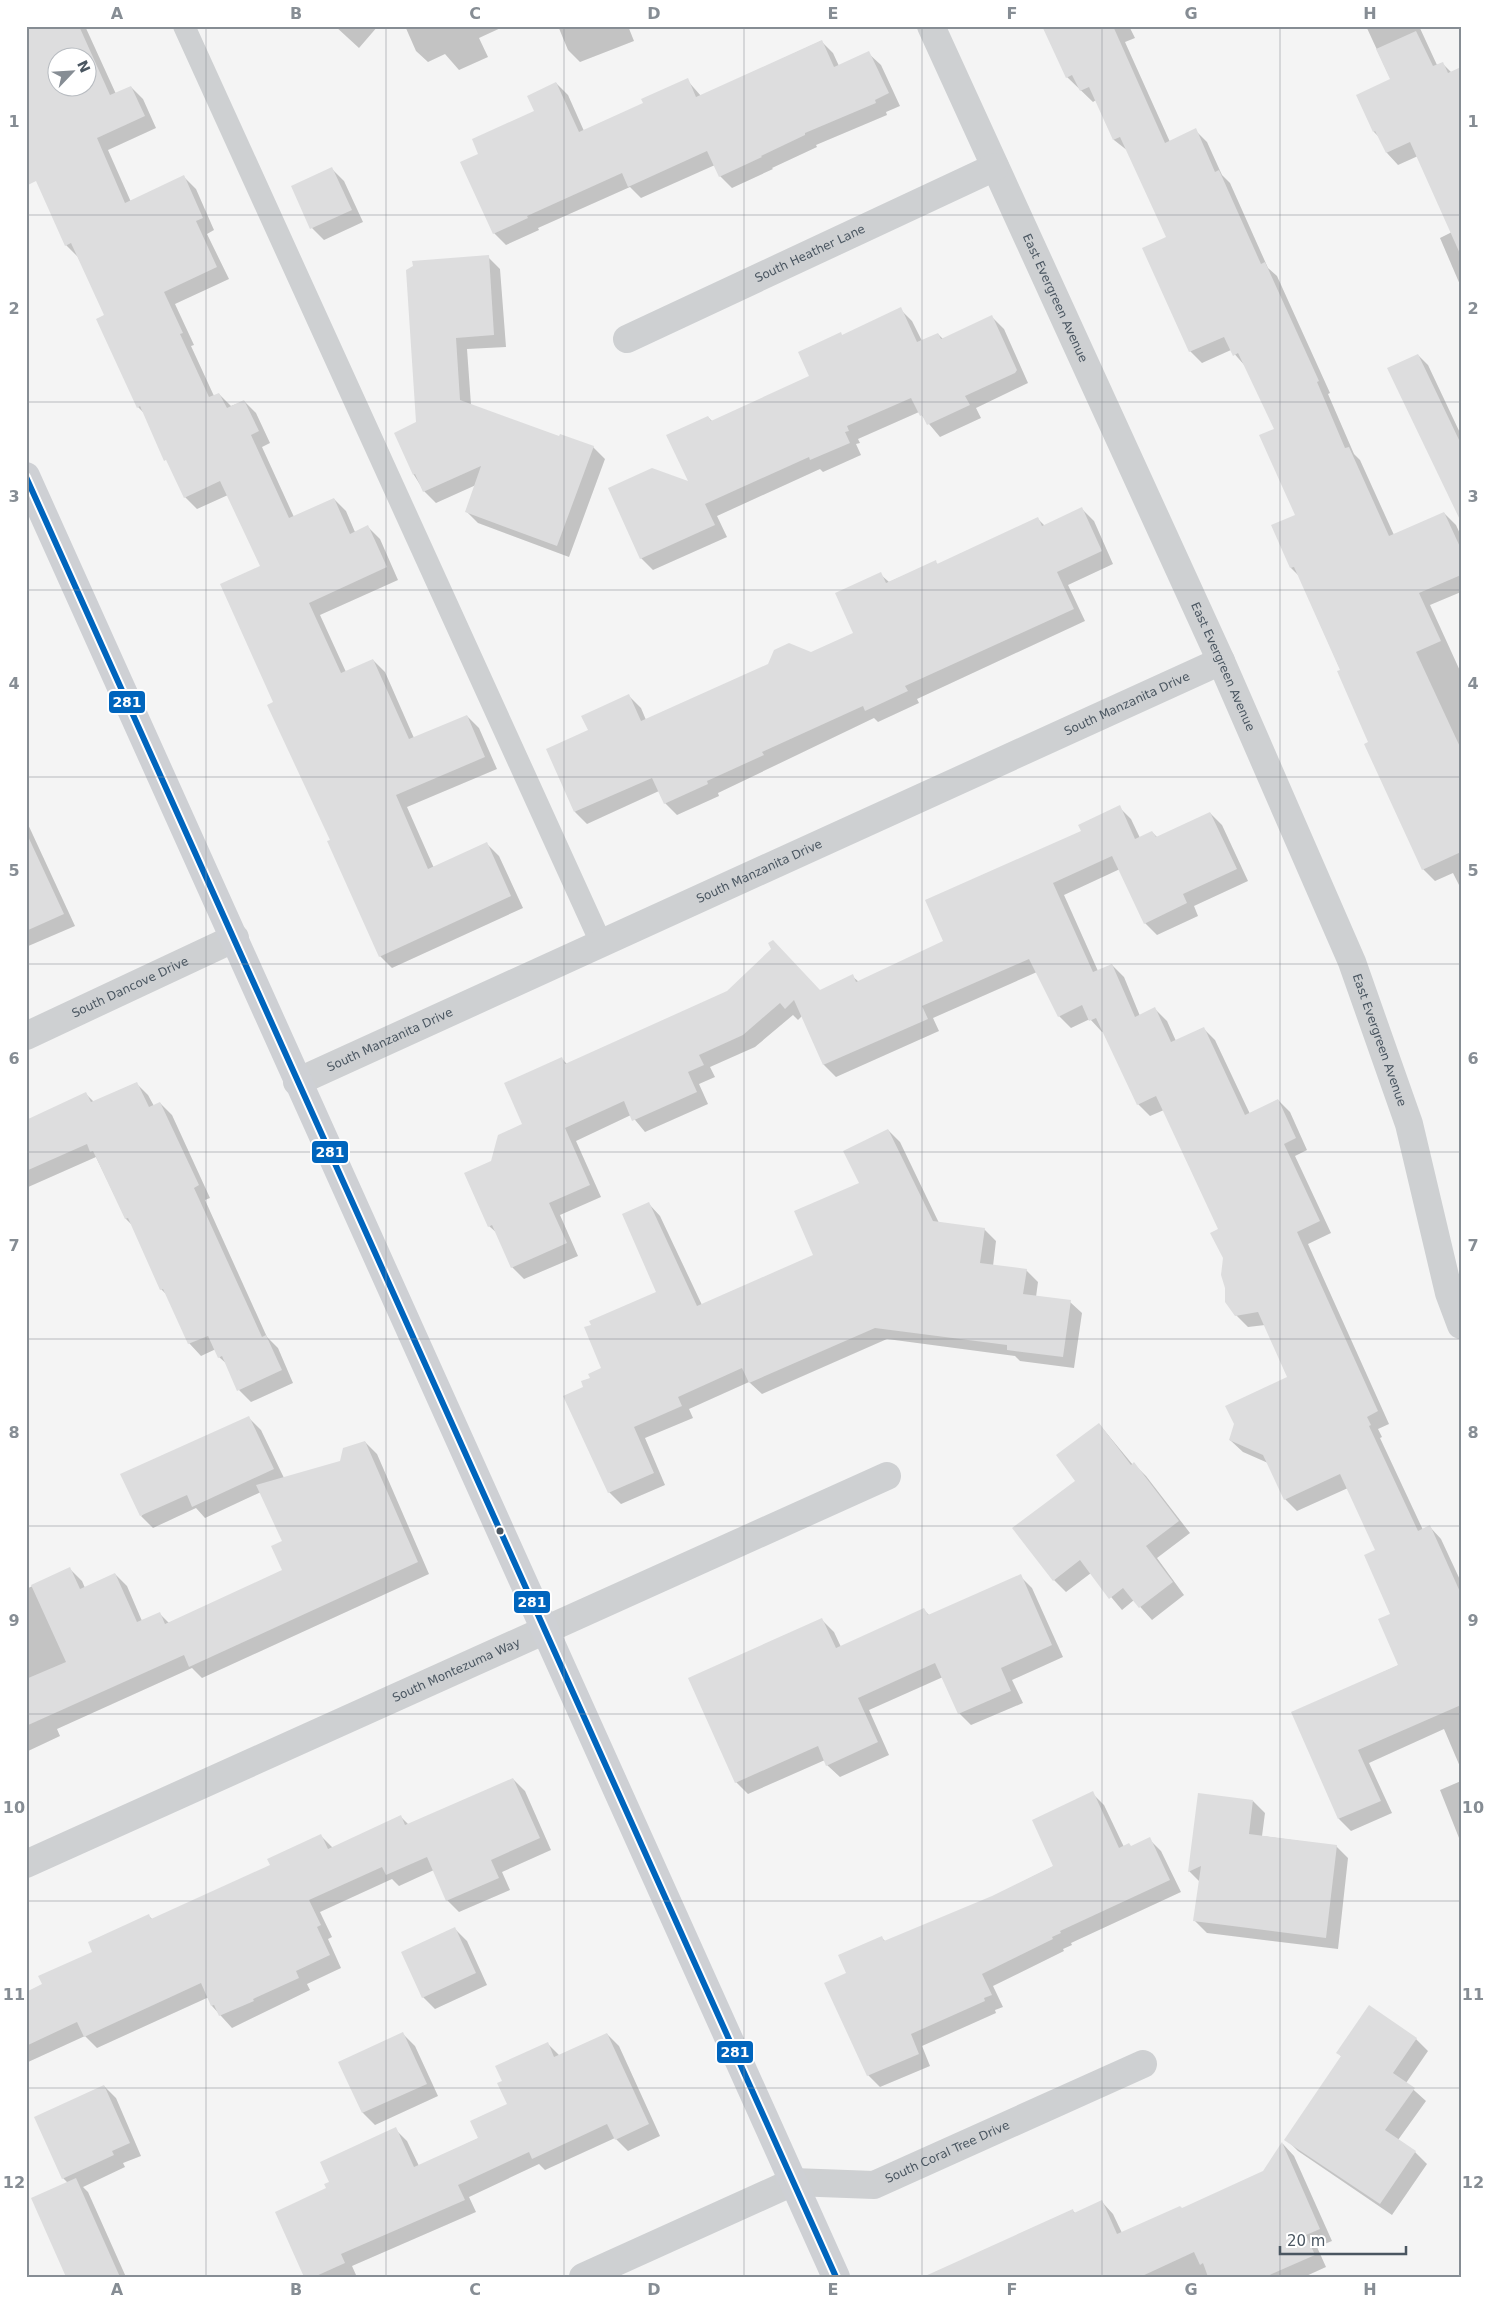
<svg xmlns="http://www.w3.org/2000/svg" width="1487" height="2303" viewBox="0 0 1487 2303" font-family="'DejaVu Sans',sans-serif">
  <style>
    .shadow { fill: #0003; fill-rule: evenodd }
    .building { fill: #ddddde; fill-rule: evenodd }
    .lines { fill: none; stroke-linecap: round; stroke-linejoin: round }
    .lane { stroke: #ced0d2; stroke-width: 22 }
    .street { stroke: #ced0d2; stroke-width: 28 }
    .secondary { stroke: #ced0d4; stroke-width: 28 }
    .bus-1-casing { stroke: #fff; stroke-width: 10 }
    .bus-1 { stroke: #0065bd; stroke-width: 6 }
    .grid { fill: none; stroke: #868d94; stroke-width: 1; stroke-opacity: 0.55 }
    .bus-dot { fill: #4a5661; stroke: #fff; stroke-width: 2 }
    .labels { text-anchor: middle; stroke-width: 4.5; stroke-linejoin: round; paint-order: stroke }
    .street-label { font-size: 12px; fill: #4a5661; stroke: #fff }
    .line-badge { stroke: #fff; stroke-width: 2 }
    .badge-label { font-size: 14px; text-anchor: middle; font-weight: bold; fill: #fff }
    .neatline { fill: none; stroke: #868d94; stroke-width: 2 }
    .grid-label { font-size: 16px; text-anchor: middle; font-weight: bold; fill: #868d94 }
  </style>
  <rect width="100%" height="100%" fill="#f4f4f4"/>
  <path class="shadow" d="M26,26H85L116,94L131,87L143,99L156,128L108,150L131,202L184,177L196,189L214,230L207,234L229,279L175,304L194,345L191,346L214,396L219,394L231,406L244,401L256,413L270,443L262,447L294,517L334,499L346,511L355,532L368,527L380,539L398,580L320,615L346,672L373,660L385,672L414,738L467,716L479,728L497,769L407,807L434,868L487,844L499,856L523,908L392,968L380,956L275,703L262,567L228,495L197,509L185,497L144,413L138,407L106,315L78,257L66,245ZM58,58H88V88H58Z
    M335,26H378L359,48Z
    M405,26H505L479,38L488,57L459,70L445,54L428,62L416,51Z
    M558,26H628L634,41L580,62L568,50Z
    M1045,26H1129L1135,38L1125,42L1170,142L1195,130L1207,142L1222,175L1230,183L1268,268L1277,276L1330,393L1328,394L1354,454L1360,460L1394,535L1444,513L1456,525L1461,536V592L1430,605L1461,673V889L1453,873L1435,881L1423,869L1341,671L1299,576L1291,568L1297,516L1275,429L1246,367L1231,350L1202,363L1190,351L1168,238L1128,151L1114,140L1096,100L1093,102L1067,77Z
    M1366,26H1419L1437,65L1442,63L1452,73L1461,69V287L1440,238L1452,232L1418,156L1398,165L1387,153L1379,137L1374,132L1391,80Z
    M821,41L833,53L839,66L868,53L881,65L900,106L886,112L887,115L816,145L817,147L772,168L773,169L732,188L720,176L715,165L641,198L630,187L538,228L539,230L506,245L494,233L480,155L535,111L556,83L568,95L584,131L645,104L687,80L701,96Z
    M332,169L344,181L363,222L324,240L312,228Z
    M488,257L500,269L506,347L467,349L471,405L560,438L593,447L605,459L569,557L478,523L466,511L476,485L436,503L424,491L414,475L396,433L417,423Z
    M900,309L912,321L922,341L938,334L943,339L992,317L1004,329L1028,383L976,408L981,418L940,437L919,412L858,439L860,443L856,444L861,455L823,472L820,469L717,516L727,537L653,570L641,558L690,484L708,417L713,422L811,376L843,336Z
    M1418,355L1428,365L1461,435V509Z
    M1082,509L1094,521L1113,564L1068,585L1085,621L917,699L919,703L878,722L874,718L718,793L719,796L677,815L665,803L659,791L587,824L575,812L589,731L629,696L641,708L646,720L811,653L854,634L880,574L889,582L935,562L939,565L1038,519L1045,526Z
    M1119,807L1131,819L1140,838L1152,832L1158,838L1210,813L1222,825L1248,881L1194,906L1198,916L1157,935L1145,923L1120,869L1064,895L1098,971L1112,965L1124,977L1140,1016L1155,1009L1167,1021L1176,1041L1203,1028L1215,1040L1250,1114L1278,1100L1290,1112L1307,1150L1295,1156L1331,1233L1308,1244L1389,1424L1378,1429L1382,1437L1380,1438L1423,1530L1430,1527L1441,1539L1461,1582V1769L1444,1729L1369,1763L1392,1813L1351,1831L1339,1819L1293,1713L1399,1665L1392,1615L1377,1550L1348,1488L1297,1511L1285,1499L1268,1463L1243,1452L1230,1440L1289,1377L1265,1325L1248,1327L1236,1315L1220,1230L1164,1110L1150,1116L1138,1104L1104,1031L1102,1032L1090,1019L1071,1028L1059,1016L1037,972L933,1018L939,1031L836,1077L824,1065L802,1016L798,1020L793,1015L755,1047L710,1067L715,1077L699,1084L708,1104L645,1132L631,1115L576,1141L601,1197L560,1215L578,1256L524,1279L512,1267L498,1234L489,1226L492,1162L523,1125L562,1059L567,1064L820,991L852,976L859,982L945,941L1082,832Z
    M26,820L75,926L26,947Z
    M136,1083L148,1095L154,1106L160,1103L172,1115L210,1198L205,1200L267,1337L278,1348L293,1383L251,1402L239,1390L228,1365L219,1357L216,1349L201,1356L189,1343L167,1295L161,1289L133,1226L126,1219L96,1157L26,1188V1122L86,1094L94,1102Z
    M888,1130L900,1142L939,1223L984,1229L996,1241L993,1266L1026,1270L1038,1282L1036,1297L1070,1302L1082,1313L1074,1368L1020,1361L1015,1356L887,1339L762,1394L749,1382L689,1409L693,1418L645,1438L665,1485L621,1504L609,1492L585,1388L591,1378L603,1369L657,1293L649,1204L660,1216L702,1305L815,1256L861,1184Z
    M249,1418L261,1430L284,1478L341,1462L365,1442L377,1454L429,1574L202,1678L192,1668L57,1729L60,1736L26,1752V1589L70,1569L82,1581L85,1588L115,1574L127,1586L142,1621L160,1614L169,1623L283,1571L284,1541L261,1492L205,1518L196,1508L153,1528L141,1516Z
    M1099,1424L1133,1465L1134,1464L1146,1476L1190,1533L1157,1558L1184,1595L1152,1620L1134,1600L1122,1610L1091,1573L1066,1592L1054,1580L1014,1528L1077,1481Z
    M1020,1576L1032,1588L1063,1657L1012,1680L1023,1703L971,1725L959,1713L943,1677L869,1710L889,1755L840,1777L827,1765L825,1760L748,1794L736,1782L822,1620L834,1632L841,1647L924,1610L930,1616Z
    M513,1779L525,1791L551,1850L502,1872L510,1890L459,1912L447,1900L434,1870L399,1886L392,1879L320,1912L332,1937L328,1939L341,1968L307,1984L310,1990L232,2028L212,2006L209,1997L97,2048L85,2036L26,2063V1993L44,1985L149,1916L153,1920L272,1866L321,1836L333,1848L401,1817L409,1825Z
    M1461,1781V1843L1440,1790Z
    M1092,1793L1104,1805L1124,1847H1131L1149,1839L1161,1851L1181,1892L1071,1943L1072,1945L1063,1949L1064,1951L993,1986L1003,2007L995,2010L996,2013L922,2046L930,2066L880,2087L868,2075L847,1974L881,1937L886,1942L992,1897L1054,1866Z
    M1253,1801L1265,1813L1262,1836L1336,1846L1348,1858L1338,1949L1207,1933L1195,1921L1200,1882L1189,1871Z
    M455,1929L467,1941L487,1985L435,2009L423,1997Z
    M403,2034L415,2046L438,2096L375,2125L363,2113L340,2063Z
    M607,2034L619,2046L660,2136L628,2151L615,2138L545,2170L539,2164L469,2197L476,2212L352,2266L356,2275L352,2277H305L330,2182L395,2129L407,2141L419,2166L479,2138L508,2105L503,2081L548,2044L560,2056Z
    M1416,2039L1428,2051L1406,2083L1426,2101L1398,2140L1415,2152L1427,2164L1392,2215L1298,2151L1286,2139L1342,2057L1338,2053Z
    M104,2086L116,2098L141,2156L123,2163L125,2167L83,2187L88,2192L126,2277H68V2183L63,2178Z
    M1283,2144L1294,2156L1332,2241L1317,2247L1326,2267L1304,2277H953L1072,2210L1076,2214L1102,2202L1113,2214L1122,2233L1182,2209L1264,2172Z"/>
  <path class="building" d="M26,26H79L110,95L131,86L145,116L97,138L125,203L184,175L203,218L196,221L217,267L164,292L183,333L180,334L209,397L219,393L227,408L244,400L259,431L251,435L289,518L334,498L350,534L368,525L387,567L309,603L341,673L373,659L409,739L467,715L485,757L396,795L428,869L487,842L511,896L379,957L327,841L330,840L267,705L273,702L220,584L260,566L220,481L184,498L166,460L164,461L140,406L137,408L96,319L104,315L71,243L65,246L36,181L26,186ZM58,58H88V88H58Z
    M1042,26H1113L1165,143L1196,128L1215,172L1219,170L1261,264L1265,262L1319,381L1317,382L1345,448L1349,447L1389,536L1444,512L1461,549V575L1419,593L1441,641L1416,652L1461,749V852L1422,870L1364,744L1368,742L1337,671L1340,670L1294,567L1290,568L1271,525L1295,515L1259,435L1274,429L1238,353L1233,356L1224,337L1189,352L1142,248L1166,237L1120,137L1113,140L1089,87L1080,91L1072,75L1066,78Z
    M1416,31L1433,66L1443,62L1448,73L1461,67V256L1410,142L1386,153L1375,131L1373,132L1356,95L1390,79L1376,49Z
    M822,40L834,67L869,51L889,93L875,100L876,103L805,133V135L761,156L762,157L719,177L707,151L628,187L622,173L527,216L528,218L493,234L460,162L478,154L472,139L534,111L527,96L556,82L579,132L643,103L641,99L688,78L696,97Z
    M332,167L352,210L310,229L291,186Z
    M489,255L494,335L456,338L460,400L559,436L560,434L594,446L557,546L465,512L481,466L423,492L415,474L413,475L394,433L416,422L406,270L413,266L412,261Z
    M901,307L917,342L938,333L941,339L992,315L1017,370L1015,373L965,396L970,405L927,425L922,415L920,416L911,398L847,426L849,431L845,432L850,443L810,460L809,457L705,504L715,525L640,559L608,488L652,468L688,481L666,435L708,416L711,421L809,376L798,352L841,332L842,335Z
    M1418,354L1461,444V522L1387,368Z
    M1082,507L1102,551L1057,572L1074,609L905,686L908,691L865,711L863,706L762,752L764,755L707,781L708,784L664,804L652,778L574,812L546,749L588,730L581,716L629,694L641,721L768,664L774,650L789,643L811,652L853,633L835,593L881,572L886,583L936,560L937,564L1038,517L1042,526Z
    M1120,805L1135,839L1152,831L1156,837L1210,812L1237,869L1183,894L1187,903L1144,924L1112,856L1053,883L1093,972L1112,964L1135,1017L1155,1007L1171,1042L1204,1027L1245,1115L1278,1099L1296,1138L1284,1144L1320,1221L1297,1232L1378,1411L1367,1417L1371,1425L1369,1426L1418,1531L1430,1525L1461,1594V1705L1358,1750L1381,1801L1338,1819L1291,1712L1398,1665L1378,1619L1390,1614L1364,1555L1375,1550L1340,1474L1284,1500L1263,1455L1229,1440L1234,1424L1225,1406L1287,1377L1258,1312L1235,1316L1225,1302V1288L1221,1275L1223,1258L1210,1233L1218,1229L1156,1096L1137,1105L1096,1018L1089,1021L1082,1005L1058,1017L1029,959L922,1006L928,1019L823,1065L794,1000L785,1009L780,1003L743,1035L699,1055L704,1065L688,1072L697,1092L632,1121L624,1101L565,1128L590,1185L549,1203L567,1243L511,1268L492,1225L488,1227L464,1173L491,1161L498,1135L522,1124L504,1083L562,1057L565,1064L727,991L771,949L768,943L773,940L820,990L853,974L856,982L943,941L925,900L1081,831L1078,825Z
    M26,832L64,914L26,931Z
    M137,1082L149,1107L160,1102L199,1185L194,1188L262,1337L266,1335L282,1370L237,1391L222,1356L218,1358L208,1336L188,1344L163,1289L160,1290L128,1218L125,1219L93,1151L90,1152L87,1144L26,1171V1120L86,1092L91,1102Z
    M888,1129L933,1221L985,1228L980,1263L1027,1269L1023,1294L1071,1300L1063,1357L1007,1350V1345L875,1328L749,1383L742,1368L678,1397L682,1406L634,1427L654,1473L608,1493L563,1396L583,1387L581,1381L590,1378L588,1374L601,1368L584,1327L591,1325L589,1321L656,1292L622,1214L649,1202L697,1306L813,1255L794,1211L859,1183L843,1151Z
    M249,1416L274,1469L192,1507L187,1495L140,1516L120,1474Z
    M1099,1423L1131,1465L1134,1462L1179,1521L1146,1546L1173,1582L1139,1608L1123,1588L1109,1599L1080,1560L1053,1581L1012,1528L1075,1481L1056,1455Z
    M365,1441L418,1562L189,1667L184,1655L26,1726V1679L66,1662L31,1585L70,1567L80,1589L115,1573L137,1622L160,1612L165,1624L282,1570L271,1546L282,1541L256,1485L340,1461L343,1448Z
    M1021,1574L1052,1645L1001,1668L1011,1691L958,1714L935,1663L858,1698L878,1742L826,1766L818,1746L735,1783L688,1678L822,1618L836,1648L924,1608L928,1615Z
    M513,1778L540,1838L491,1860L499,1878L446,1901L427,1857L386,1875L382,1867L309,1900L321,1925L317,1927L330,1955L296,1971L299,1978L253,1999L254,2001L219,2016L214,2005L211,2006L201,1983L84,2037L77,2022L26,2046V1992L42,1984L38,1976L92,1952L88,1942L149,1914L151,1919L270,1865L267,1859L321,1834L328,1849L401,1815L405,1825Z
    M1093,1791L1119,1848L1129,1843L1131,1846L1150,1837L1170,1880L1060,1931L1061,1933L1052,1937L1053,1939L982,1974L992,1995L984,1998L985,2001L911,2034L919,2054L867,2076L824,1983L846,1973L838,1955L882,1936L884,1941L992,1896L1053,1866L1032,1820Z
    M1198,1793L1253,1800L1249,1834L1337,1845L1326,1938L1193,1921L1201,1866L1188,1872Z
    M455,1927L476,1973L422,1998L401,1952Z
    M1369,2005L1417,2038L1393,2073L1415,2088L1385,2130L1416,2151L1380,2204L1284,2140L1341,2056L1336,2053Z
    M403,2032L427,2084L362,2113L338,2062Z
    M607,2033L649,2124L615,2140L607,2124L532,2159L529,2152L458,2185L465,2200L341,2254L345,2263L314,2277H304L275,2212L326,2188L324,2184L329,2182L320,2162L396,2127L414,2167L478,2138L470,2121L507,2104L497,2083L502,2081L495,2066L548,2042L554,2057Z
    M104,2085L130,2143L112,2151L114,2155L62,2179L34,2117Z
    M1282,2142L1320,2229L1306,2235L1315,2255L1265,2277H1208L1203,2263L1200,2265L1194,2252L1140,2277H923L1073,2209L1074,2213L1102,2200L1117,2234L1180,2206L1182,2208L1263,2171Z
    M76,2178L120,2277H66L31,2198Z"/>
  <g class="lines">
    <path class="lane" d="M184,26L601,943"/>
    <g class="street">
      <path id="s1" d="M931,26L1221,661L1352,962L1409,1124L1449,1293L1461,1325"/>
      <path id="s2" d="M627,339L995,167"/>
      <path id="s3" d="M26,1036L235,938"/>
      <path id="s4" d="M297,1082L1221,661"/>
      <path id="s5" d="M26,1864L887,1476"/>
      <path id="s6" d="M583,2277L793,2182L874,2185L1143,2064"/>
    </g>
    <path class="secondary" d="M26,476L836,2277"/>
    <g class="bus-1-casing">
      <path id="bus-1" d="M26,477L836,2277"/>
    </g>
    <use href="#bus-1" class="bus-1"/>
  </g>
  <path class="grid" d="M206,26V2277M386,26V2277M564,26V2277M744,26V2277M922,26V2277M1102,26V2277M1280,26V2277M26,215H1461M26,402H1461M26,590H1461M26,777H1461M26,964H1461M26,1152H1461M26,1339H1461M26,1526H1461M26,1714H1461M26,1901H1461M26,2088H1461"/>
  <circle class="bus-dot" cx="500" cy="1531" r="4.5"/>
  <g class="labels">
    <g class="street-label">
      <text dy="4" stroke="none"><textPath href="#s2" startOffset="202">South Heather Lane</textPath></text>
      <text dy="4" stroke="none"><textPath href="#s1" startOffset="299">East Evergreen Avenue</textPath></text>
      <text dy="4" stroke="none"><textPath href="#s1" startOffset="704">East Evergreen Avenue</textPath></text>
      <text dy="4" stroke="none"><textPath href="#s4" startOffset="912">South Manzanita Drive</textPath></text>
      <text dy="4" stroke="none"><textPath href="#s4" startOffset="508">South Manzanita Drive</textPath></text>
      <text dy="4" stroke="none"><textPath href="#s3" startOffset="115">South Dancove Drive</textPath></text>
      <text dy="4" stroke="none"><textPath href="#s4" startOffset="102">South Manzanita Drive</textPath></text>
      <text dy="4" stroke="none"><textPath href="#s1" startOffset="1109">East Evergreen Avenue</textPath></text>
      <text dy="4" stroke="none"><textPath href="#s5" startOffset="472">South Montezuma Way</textPath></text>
      <text dy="4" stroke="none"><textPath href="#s6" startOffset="392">South Coral Tree Drive</textPath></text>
    </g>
  </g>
  <g class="line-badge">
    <rect x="108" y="690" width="38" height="24" rx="5" fill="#0065bd"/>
    <rect x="311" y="1140" width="38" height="24" rx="5" fill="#0065bd"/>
    <rect x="513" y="1590" width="38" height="24" rx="5" fill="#0065bd"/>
    <rect x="716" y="2040" width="38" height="24" rx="5" fill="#0065bd"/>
  </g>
  <g class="badge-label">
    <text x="127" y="707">281</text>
    <text x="330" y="1157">281</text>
    <text x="532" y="1607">281</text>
    <text x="735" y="2057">281</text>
  </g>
  <rect width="1487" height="2303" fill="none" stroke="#ffffff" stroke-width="55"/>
  <g transform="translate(72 72) rotate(65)"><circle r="24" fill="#ffffff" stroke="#b7bbc0"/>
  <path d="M0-4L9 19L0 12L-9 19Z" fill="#868d94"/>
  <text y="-8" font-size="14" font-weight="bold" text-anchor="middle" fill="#4a5661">N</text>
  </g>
  <path d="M1280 2246v8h126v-8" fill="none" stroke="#4a5661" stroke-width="2.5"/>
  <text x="1287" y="2246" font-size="15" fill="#4a5661" stroke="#ffffff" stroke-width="4" paint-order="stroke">20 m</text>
  <rect x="28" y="28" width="1432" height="2248" class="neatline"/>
  <g class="grid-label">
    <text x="117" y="19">A</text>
    <text x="296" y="19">B</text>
    <text x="475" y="19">C</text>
    <text x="654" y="19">D</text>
    <text x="833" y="19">E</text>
    <text x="1012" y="19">F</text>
    <text x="1191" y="19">G</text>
    <text x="1370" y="19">H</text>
    <text x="14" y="127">1</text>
    <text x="1473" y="127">1</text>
    <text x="14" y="314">2</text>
    <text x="1473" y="314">2</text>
    <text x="14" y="502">3</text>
    <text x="1473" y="502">3</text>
    <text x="14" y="689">4</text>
    <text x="1473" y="689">4</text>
    <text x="14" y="876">5</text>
    <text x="1473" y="876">5</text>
    <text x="14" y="1064">6</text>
    <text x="1473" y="1064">6</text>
    <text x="14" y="1251">7</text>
    <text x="1473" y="1251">7</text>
    <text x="14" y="1438">8</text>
    <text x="1473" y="1438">8</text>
    <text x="14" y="1626">9</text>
    <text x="1473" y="1626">9</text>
    <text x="14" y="1813">10</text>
    <text x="1473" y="1813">10</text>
    <text x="14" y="2000">11</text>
    <text x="1473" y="2000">11</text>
    <text x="14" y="2188">12</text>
    <text x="1473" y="2188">12</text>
    <text x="117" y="2295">A</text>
    <text x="296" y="2295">B</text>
    <text x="475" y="2295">C</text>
    <text x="654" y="2295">D</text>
    <text x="833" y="2295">E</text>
    <text x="1012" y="2295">F</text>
    <text x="1191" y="2295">G</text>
    <text x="1370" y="2295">H</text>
  </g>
</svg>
